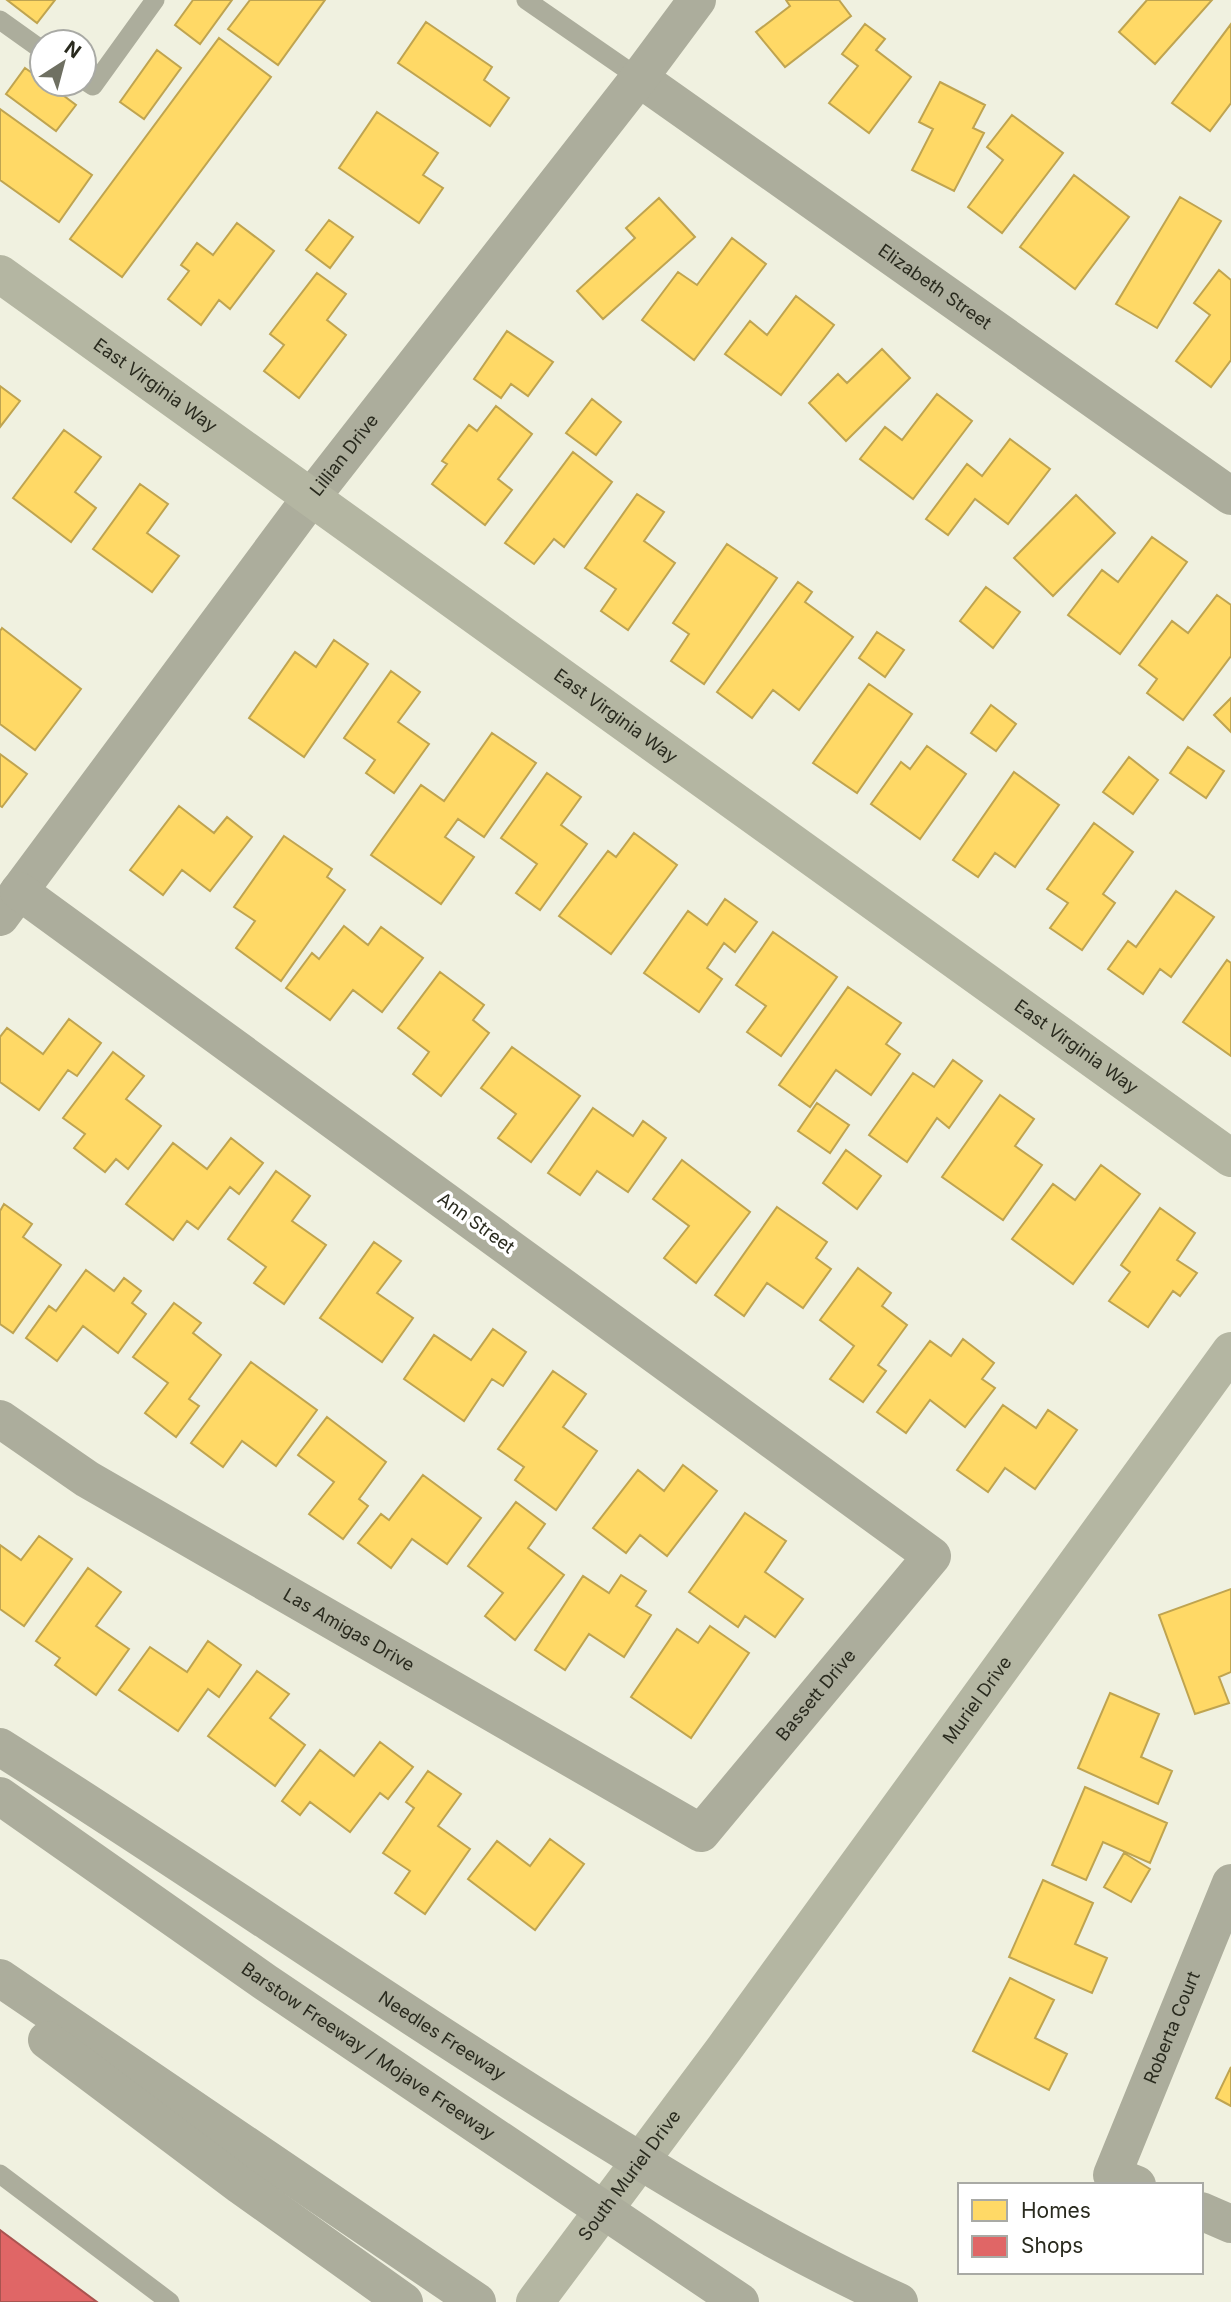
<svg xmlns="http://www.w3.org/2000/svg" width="1231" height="2302" viewBox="0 0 1231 2302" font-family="Inter,sans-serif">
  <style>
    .homes { fill: #ffd966; stroke: #bfa450; stroke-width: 2 }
    .shops { fill: #e06666; stroke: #a95450; stroke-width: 2 }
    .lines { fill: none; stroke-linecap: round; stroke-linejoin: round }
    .lane { stroke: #acad9c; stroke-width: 19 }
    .street { stroke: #acad9c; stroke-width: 38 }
    .secondary { stroke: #b4b6a2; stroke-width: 38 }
    .highway { stroke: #acad9c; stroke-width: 38 }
    .labels { text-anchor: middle; stroke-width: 7; stroke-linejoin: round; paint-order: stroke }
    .street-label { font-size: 18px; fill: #292a1e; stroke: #fff }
  </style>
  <rect width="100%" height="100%" fill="#f0f1e0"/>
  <path class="homes" d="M7,0H55L37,23Z
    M193,0H232L200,44L175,25Z
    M250,0H325L278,65L228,29Z
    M786,0H839L851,16L785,67L756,32L790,6Z
    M1147,0H1212L1155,64L1119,32Z
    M426,22L492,67L484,80L509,98L490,126L398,63Z
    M865,24L885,39L876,50L911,77L869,133L829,103L858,66L842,54Z
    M1231,24V103L1210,131L1172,103Z
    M219,38L271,77L122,277L70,239Z
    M157,50L181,68L144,119L120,102Z
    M25,68L42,80V84H48L76,105L56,131L6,94Z
    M940,82L985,105L973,128L984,133L954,191L912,170L933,129L919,122Z
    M0,109L92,175L59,222L0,180Z
    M377,112L438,153L423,175L443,188L419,223L339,168Z
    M1012,115L1063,153L1002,233L968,207L1003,160L987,147Z
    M1074,175L1129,217L1075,289L1020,247Z
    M1180,197L1221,221L1157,328L1116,304Z
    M659,198L695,237L603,319L577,291L635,238L626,228Z
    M329,220L353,237L330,268L306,250Z
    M237,223L274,251L230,309L219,300L201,325L168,299L189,271L181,265L197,243L213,255Z
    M732,238L766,264L694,360L642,320L678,272L697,285Z
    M1219,270L1231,280V360L1211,387L1176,361L1210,315L1194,303Z
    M317,273L346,294L327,320L346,335L299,398L264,371L284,345L270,334Z
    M796,296L834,325L781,395L725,354L750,321L767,335Z
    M507,331L553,362L528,396L511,384L501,398L474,379Z
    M882,349L910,378L846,441L809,403L838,374L847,383Z
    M0,386L20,401L0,427Z
    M937,394L972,421L913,499L860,459L885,427L902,440Z
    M592,399L621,422L596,455L566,433Z
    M496,406L532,434L498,479L512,490L485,525L432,484L447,464L442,461L469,425L477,431Z
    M64,430L101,457L75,492L96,508L71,542L13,498Z
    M1010,439L1050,469L1008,524L975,499L948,535L926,519L967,464L982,476Z
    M573,452L612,482L564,547L554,539L534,564L505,543Z
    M140,484L168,504L147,533L179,556L152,592L93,549Z
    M637,494L664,512L644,541L675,563L628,630L601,611L616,589L585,568Z
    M1076,495L1115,533L1053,596L1014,558Z
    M1152,537L1187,562L1120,654L1068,615L1102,570L1118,582Z
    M727,544L777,578L704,684L671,661L689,634L673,623Z
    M798,582L812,592L805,602L853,637L799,710L773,690L752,718L717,692Z
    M986,587L1020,612L993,648L960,621Z
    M1217,595L1231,605V656L1183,720L1147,693L1157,679L1139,665L1172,621L1188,633Z
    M2,628L81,689L35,750L0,724V631Z
    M877,632L904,650L885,677L859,658Z
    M334,640L368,664L304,757L249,718L295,652L316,667Z
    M391,671L420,692L398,722L429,744L394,793L366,773L375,760L344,738Z
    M869,684L912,714L857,793L813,763Z
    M1231,698V732L1214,715Z
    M991,705L1016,724L996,751L971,733Z
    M492,733L536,763L484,837L458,819L445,837L474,857L441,904L371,855L421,785L444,801Z
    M927,746L966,774L920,839L871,804L901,762L910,769Z
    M1188,747L1224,771L1206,798L1170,773Z
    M0,754L27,774L2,807L0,806Z
    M1129,757L1158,780L1133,814L1103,792Z
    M1014,772L1059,805L1015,867L995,853L978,877L953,860Z
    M547,773L581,797L561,825L587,844L540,910L516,893L537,864L501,838Z
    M179,806L214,833L227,817L252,837L210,891L182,870L163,895L130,870Z
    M1094,823L1133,852L1103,894L1115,903L1082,950L1050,928L1068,903L1047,889Z
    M634,833L677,865L611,954L559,916L608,851L616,857Z
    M284,836L332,869L327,877L345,890L281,981L236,948L255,921L234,907Z
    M1176,891L1214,917L1171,977L1160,969L1143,994L1108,969L1128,941L1136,947Z
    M725,899L757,922L735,952L724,943L707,968L722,979L699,1012L644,973L688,911L707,925Z
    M344,926L368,945L381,927L423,958L382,1012L353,990L330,1020L286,988L312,953L319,959Z
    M773,932L837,977L781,1056L747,1032L766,1006L736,985Z
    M1227,960L1231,963V1056L1183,1022Z
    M440,972L484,1005L473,1020L489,1033L441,1096L413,1074L429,1052L398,1028Z
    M848,987L901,1023L886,1044L900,1054L871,1095L836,1070L810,1107L779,1085Z
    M69,1019L101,1043L77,1076L68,1070L39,1110L0,1082V1037L7,1028L43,1054Z
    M512,1047L580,1096L531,1162L498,1138L516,1114L481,1088Z
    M113,1052L144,1076L126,1099L161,1126L128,1169L116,1159L105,1172L74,1148L85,1134L63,1118Z
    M953,1060L982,1081L949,1128L937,1118L907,1162L869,1135L913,1073L934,1087Z
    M1000,1095L1034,1119L1015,1146L1042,1165L1003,1220L942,1177Z
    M817,1103L849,1125L830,1153L798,1131Z
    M593,1108L633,1136L643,1121L666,1138L628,1192L597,1171L580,1195L548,1173Z
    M231,1138L263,1163L239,1194L230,1187L198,1229L187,1221L173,1240L126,1204L173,1143L207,1169Z
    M846,1150L881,1176L857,1209L823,1183Z
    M682,1160L750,1212L696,1283L664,1258L689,1226L653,1199Z
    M1101,1165L1140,1194L1073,1284L1012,1239L1053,1184L1075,1200Z
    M276,1171L310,1196L292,1221L326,1245L284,1304L254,1283L266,1267L228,1239Z
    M4,1204L32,1224L23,1237L61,1265L13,1333L0,1324V1211Z
    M777,1207L827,1242L816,1258L831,1269L803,1308L767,1283L744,1316L715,1295Z
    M1160,1208L1195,1233L1177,1260L1197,1273L1180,1296L1173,1291L1148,1327L1109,1301L1130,1272L1121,1265Z
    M374,1242L401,1261L377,1293L413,1318L382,1362L320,1318Z
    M858,1268L891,1293L882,1306L907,1325L878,1365L886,1371L863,1402L830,1379L854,1346L820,1320Z
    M86,1270L114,1291L124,1278L141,1291L132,1303L146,1314L118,1353L83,1326L57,1361L26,1338L49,1306L56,1311Z
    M174,1303L201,1323L193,1333L221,1355L189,1399L199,1406L176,1437L145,1413L168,1383L133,1357Z
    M493,1329L526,1352L503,1386L492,1379L464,1421L404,1379L434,1335L471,1360Z
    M963,1339L994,1363L982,1379L995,1388L965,1427L930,1400L906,1433L877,1412L930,1341L951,1356Z
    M251,1362L317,1410L276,1466L242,1441L223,1467L191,1443Z
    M553,1371L586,1394L563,1427L597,1451L556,1510L515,1480L524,1467L498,1449Z
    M1003,1405L1036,1428L1048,1410L1077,1430L1035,1489L1005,1468L988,1492L957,1470Z
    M327,1417L386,1462L359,1499L368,1506L343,1539L309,1514L334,1482L298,1455Z
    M683,1465L717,1491L667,1556L640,1535L626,1553L593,1528L638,1470L664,1491Z
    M423,1475L481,1518L447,1564L412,1539L391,1568L358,1543L381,1514L389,1520Z
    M516,1502L545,1524L528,1548L564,1575L515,1640L485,1616L503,1593L468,1566Z
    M745,1513L786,1541L765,1572L803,1599L775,1637L745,1616L738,1627L689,1592Z
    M39,1536L72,1559L24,1626L0,1609V1545L21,1560Z
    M88,1568L121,1592L96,1626L129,1649L96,1695L55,1665L60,1658L36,1641Z
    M621,1575L646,1591L636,1606L651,1615L624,1657L589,1634L565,1670L535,1650L583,1576L609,1593Z
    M1231,1589V1672L1219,1677L1229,1703L1195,1714L1159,1615Z
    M710,1626L749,1653L691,1738L631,1697L677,1629L698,1643Z
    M208,1641L241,1665L219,1697L208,1689L178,1731L119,1690L150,1647L187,1672Z
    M257,1671L289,1694L270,1718L305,1745L275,1786L208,1736Z
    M1110,1693L1159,1714L1141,1757L1172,1771L1158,1804L1078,1768Z
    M380,1742L413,1767L388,1799L380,1793L350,1832L310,1802L300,1815L282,1801L320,1750L354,1776Z
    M428,1771L461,1794L438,1826L470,1849L425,1914L395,1893L410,1871L383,1853L414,1808L406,1802Z
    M1085,1787L1167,1823L1150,1863L1103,1842L1086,1880L1052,1865Z
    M550,1839L584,1864L535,1930L468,1879L497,1841L530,1866Z
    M1124,1853L1150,1869L1131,1902L1104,1887Z
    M1043,1880L1093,1903L1075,1944L1107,1958L1092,1993L1009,1957Z
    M1010,1978L1054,2000L1035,2038L1067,2054L1049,2090L973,2051Z
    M1231,2067V2106L1216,2098Z"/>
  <path class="shops" d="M0,2230L97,2302H0Z"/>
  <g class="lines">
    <path class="lane" d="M526,0L639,78
      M0,20L42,50
      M84,80L93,86L155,0
      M0,2174L170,2302"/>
    <g class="street">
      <path id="s1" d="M639,78L1231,496"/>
      <path id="s2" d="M0,917L310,499L639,78L697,0"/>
      <path id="s3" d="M0,1419L87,1479L701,1833L932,1556L19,891"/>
      <path id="s4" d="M1137,2185L1112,2175L1231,1883"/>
      <path d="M1201,2211L1231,2224"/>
    </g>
    <g class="secondary">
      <path id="s5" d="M0,274L1231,1158"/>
      <path id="s6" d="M535,2302L724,2049L1231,1351"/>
    </g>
    <g class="highway">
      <path id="s7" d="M0,1747C189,1866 372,1994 561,2112C670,2180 782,2249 899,2302"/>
      <path id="s8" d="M0,1796L265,1982L740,2302"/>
      <path d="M0,1978L477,2302"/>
      <path d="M47,2040L240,2185L404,2302"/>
    </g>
  </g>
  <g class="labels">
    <g class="street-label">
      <text dy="6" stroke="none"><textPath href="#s1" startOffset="362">Elizabeth Street</textPath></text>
      <text dy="6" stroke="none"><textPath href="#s5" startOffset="191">East Virginia Way</textPath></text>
      <text dy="6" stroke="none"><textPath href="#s2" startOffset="576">Lillian Drive</textPath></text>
      <text dy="6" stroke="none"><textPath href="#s5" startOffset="758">East Virginia Way</textPath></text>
      <text dy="6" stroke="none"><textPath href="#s5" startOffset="1325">East Virginia Way</textPath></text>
      <text transform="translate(476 1223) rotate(36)" y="6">Ann Street</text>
      <text dy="6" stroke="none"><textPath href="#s3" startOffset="408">Las Amigas Drive</textPath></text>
      <text dy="6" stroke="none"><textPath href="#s3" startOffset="994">Bassett Drive</textPath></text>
      <text dy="6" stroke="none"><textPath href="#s6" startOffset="747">Muriel Drive</textPath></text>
      <text dy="6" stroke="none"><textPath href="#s4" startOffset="186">Roberta Court</textPath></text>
      <text dy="6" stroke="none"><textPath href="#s7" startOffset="528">Needles Freeway</textPath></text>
      <text dy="6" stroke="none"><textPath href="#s8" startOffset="448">Barstow Freeway / Mojave Freeway</textPath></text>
      <text dy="6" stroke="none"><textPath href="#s6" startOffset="158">South Muriel Drive</textPath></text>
    </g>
  </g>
  <rect x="958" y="2183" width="245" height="91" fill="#ffffff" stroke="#a9aaa5" stroke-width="2"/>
  <rect x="972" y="2200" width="35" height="21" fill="#ffd966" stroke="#a9aaa5" stroke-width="2"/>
  <text x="1021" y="2218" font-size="21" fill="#292a1e">Homes</text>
  <rect x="972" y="2236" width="35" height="21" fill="#e06666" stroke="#a9aaa5" stroke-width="2"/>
  <text x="1021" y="2253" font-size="21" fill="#292a1e">Shops</text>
  <g transform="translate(63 63) rotate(36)"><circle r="33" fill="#ffffff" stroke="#a9aaa5" stroke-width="2"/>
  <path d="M0-5L12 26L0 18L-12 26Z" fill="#6f7062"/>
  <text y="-10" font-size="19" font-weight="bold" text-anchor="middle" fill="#292a1e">N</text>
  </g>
</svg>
